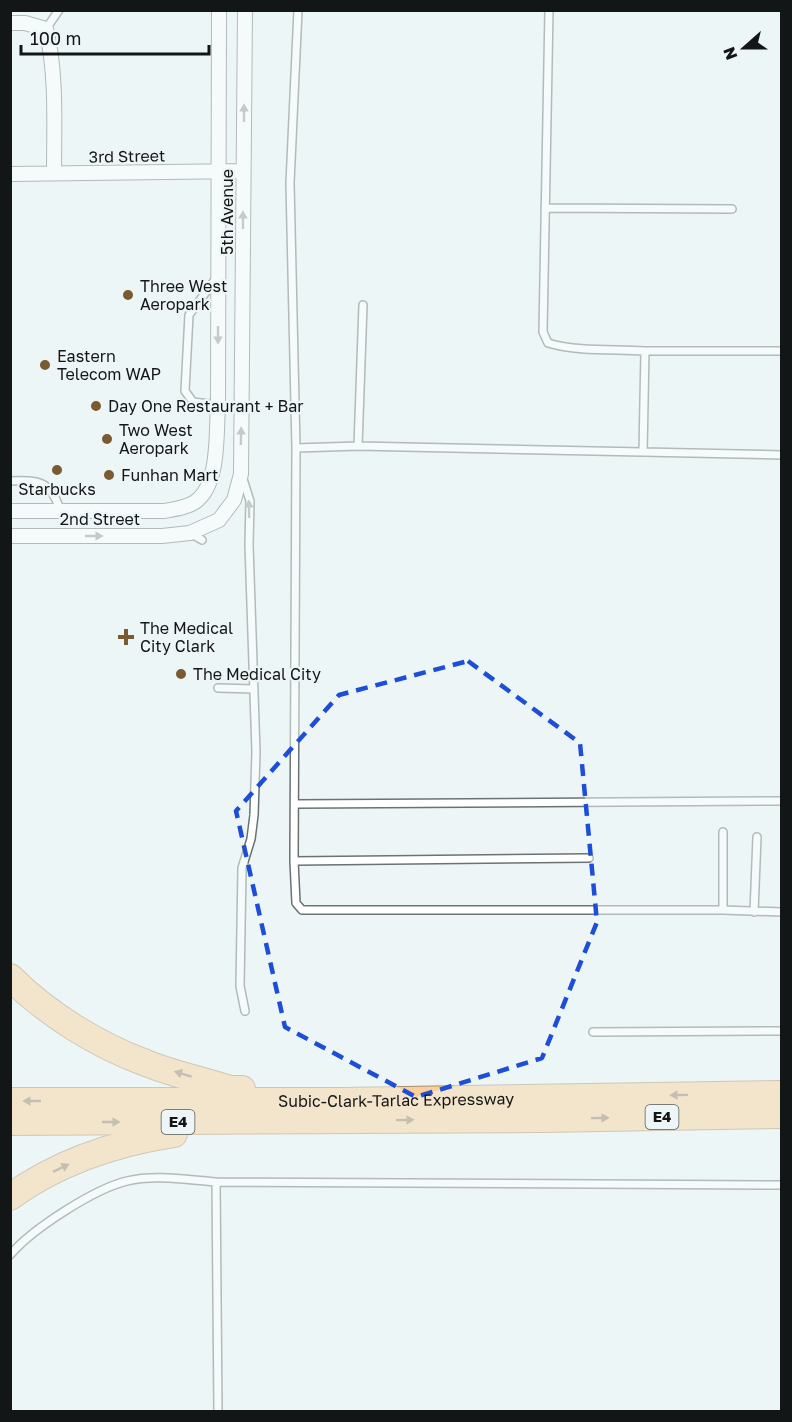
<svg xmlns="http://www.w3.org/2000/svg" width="792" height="1422" viewBox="0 0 792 1422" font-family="'Golos Text',sans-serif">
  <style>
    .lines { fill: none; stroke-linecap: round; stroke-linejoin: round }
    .service-casing { stroke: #6a7272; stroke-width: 10 }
    .minor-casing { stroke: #6a7272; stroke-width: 16 }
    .motorway-casing { stroke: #a98e6c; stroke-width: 28 }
    .service { stroke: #fff; stroke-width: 7 }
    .minor { stroke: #fff; stroke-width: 14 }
    .motorway { stroke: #facf9a; stroke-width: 26 }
    .oneway { fill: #959696 }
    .oneway2 { fill: #927c5f }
    .marked { fill: none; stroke: #1d4ed8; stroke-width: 4.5; stroke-dasharray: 12 8; stroke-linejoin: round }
    .poi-dot { fill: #7a5a30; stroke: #edf5f6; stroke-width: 2 }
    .labels { text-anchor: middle; stroke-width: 4.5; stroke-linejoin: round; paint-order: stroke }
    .shield { fill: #edf5f6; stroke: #545959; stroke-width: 1.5 }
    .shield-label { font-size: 15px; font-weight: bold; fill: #131616 }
    .street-label { font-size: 16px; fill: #131616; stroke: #edf5f6 }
    .poi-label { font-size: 16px; fill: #131616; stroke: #edf5f6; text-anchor: start }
  </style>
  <rect width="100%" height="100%" fill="#edf5f6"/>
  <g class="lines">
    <g class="service-casing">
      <path id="service" d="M298,10L290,183L296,448L294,861L296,903L302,910H723L782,912
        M549,10L543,332L548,343C579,352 613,349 645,351
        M46,29L59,10
        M545,208L732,209
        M217,277L189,315L185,391L193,402L218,405
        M358,446L363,305
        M296,448L358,446L782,455
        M643,452L645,351H782
        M243,479L250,501L249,545L256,752L254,815L251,839L242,868L240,986L245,1011
        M10,481C39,480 51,481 60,510
        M190,533L202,540
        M218,688L254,689
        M295,804L782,801
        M723,832V910
        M294,861L589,858
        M754,912L757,837
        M593,1032L782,1031
        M216,1182L218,1412
        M10,1255C32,1229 94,1189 127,1181C155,1174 188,1180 216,1182L782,1185"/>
    </g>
    <g class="minor-casing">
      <path id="minor" d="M10,23H25L46,29C57,73 54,127 54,173
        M10,174L243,171
        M10,511H164C175,509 186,508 195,502C220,485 216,432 218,405L219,10
        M10,536H162L190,533L219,520L234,500L241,474L245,10"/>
    </g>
    <g class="motorway-casing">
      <g id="motorway">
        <path d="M10,977C47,1014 97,1045 146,1063C173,1074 202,1080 230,1089H242"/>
        <path id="s1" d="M10,1101H343L782,1094"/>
        <path d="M10,1122L542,1119L782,1115"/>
        <path d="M10,1197C58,1162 116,1143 174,1134"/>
      </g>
    </g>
    <use href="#service" class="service"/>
    <use href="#minor" class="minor"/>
    <use href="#motorway" class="motorway"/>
  </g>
  <defs><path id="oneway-solid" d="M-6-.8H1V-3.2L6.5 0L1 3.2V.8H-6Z" transform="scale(1.5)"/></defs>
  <g class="oneway">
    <use href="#oneway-solid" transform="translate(244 113) rotate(-90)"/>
    <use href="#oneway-solid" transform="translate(243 220) rotate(-90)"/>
    <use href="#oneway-solid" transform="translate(218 335) rotate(90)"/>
    <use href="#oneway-solid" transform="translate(241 436) rotate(-89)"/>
    <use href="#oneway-solid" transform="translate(249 509) rotate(-91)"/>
    <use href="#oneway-solid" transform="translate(94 536)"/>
  </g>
  <g class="oneway2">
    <use href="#oneway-solid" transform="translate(183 1074) rotate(-163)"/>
    <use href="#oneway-solid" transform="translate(679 1095) rotate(179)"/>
    <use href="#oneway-solid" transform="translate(32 1101) rotate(180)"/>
    <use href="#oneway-solid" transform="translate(600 1118) rotate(-1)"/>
    <use href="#oneway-solid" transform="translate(405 1120) rotate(-1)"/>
    <use href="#oneway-solid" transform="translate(111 1122)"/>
    <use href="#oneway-solid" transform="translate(61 1168) rotate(-26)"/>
  </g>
  <path d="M0 0H792V1422H0ZM468,661L580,743L597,922L542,1058L416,1097L285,1027L236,811L339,695Z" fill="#edf5f6" fill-opacity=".55" fill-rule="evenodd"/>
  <path class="marked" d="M468,661L580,743L597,922L542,1058L416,1097L285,1027L236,811L339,695Z"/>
  <g class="poi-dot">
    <circle cx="128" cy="295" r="6"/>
    <circle cx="45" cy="365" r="6"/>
    <circle cx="96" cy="406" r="6"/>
    <circle cx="107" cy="439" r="6"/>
    <circle cx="57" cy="470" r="6"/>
    <circle cx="109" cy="475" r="6"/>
    <path d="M123 628h6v6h6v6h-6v6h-6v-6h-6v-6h6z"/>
    <circle cx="181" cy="674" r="6"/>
  </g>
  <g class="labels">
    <g class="shield">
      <rect x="645.5" y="1105" width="33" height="24" rx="4.5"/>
      <rect x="161.5" y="1110" width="33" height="24" rx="4.5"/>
    </g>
    <g class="shield-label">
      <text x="662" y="1122">E4</text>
      <text x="178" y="1127">E4</text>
    </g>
    <g class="street-label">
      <text transform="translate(127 156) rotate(-1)" y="6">3rd Street</text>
      <text transform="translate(227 212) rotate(-90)" y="6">5th Avenue</text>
      <text x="100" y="525">2nd Street</text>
      <text dy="6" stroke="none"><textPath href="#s1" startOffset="386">Subic-Clark-Tarlac Expressway</textPath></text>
    </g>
    <g class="poi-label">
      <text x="140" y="292">Three West<tspan x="140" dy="18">Aeropark</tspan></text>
      <text x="57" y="362">Eastern<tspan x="57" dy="18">Telecom WAP</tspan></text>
      <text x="108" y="412">Day One Restaurant + Bar</text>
      <text x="119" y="436">Two West<tspan x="119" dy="18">Aeropark</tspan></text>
      <text x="121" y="481">Funhan Mart</text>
      <text x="57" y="495" text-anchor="middle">Starbucks</text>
      <text x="140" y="634">The Medical<tspan x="140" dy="18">City Clark</tspan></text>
      <text x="193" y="680">The Medical City</text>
    </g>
  </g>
  <rect width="792" height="1422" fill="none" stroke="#131616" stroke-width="24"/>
  <g transform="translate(744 48) rotate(249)" stroke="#edf5f6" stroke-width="4.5" paint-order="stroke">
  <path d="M0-4.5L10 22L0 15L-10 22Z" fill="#131616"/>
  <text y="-9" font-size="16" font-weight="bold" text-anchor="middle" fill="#131616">N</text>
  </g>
  <path d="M21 45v9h188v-9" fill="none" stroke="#131616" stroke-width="3"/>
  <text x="30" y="45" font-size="18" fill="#131616" stroke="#edf5f6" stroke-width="4.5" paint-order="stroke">100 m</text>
</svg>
